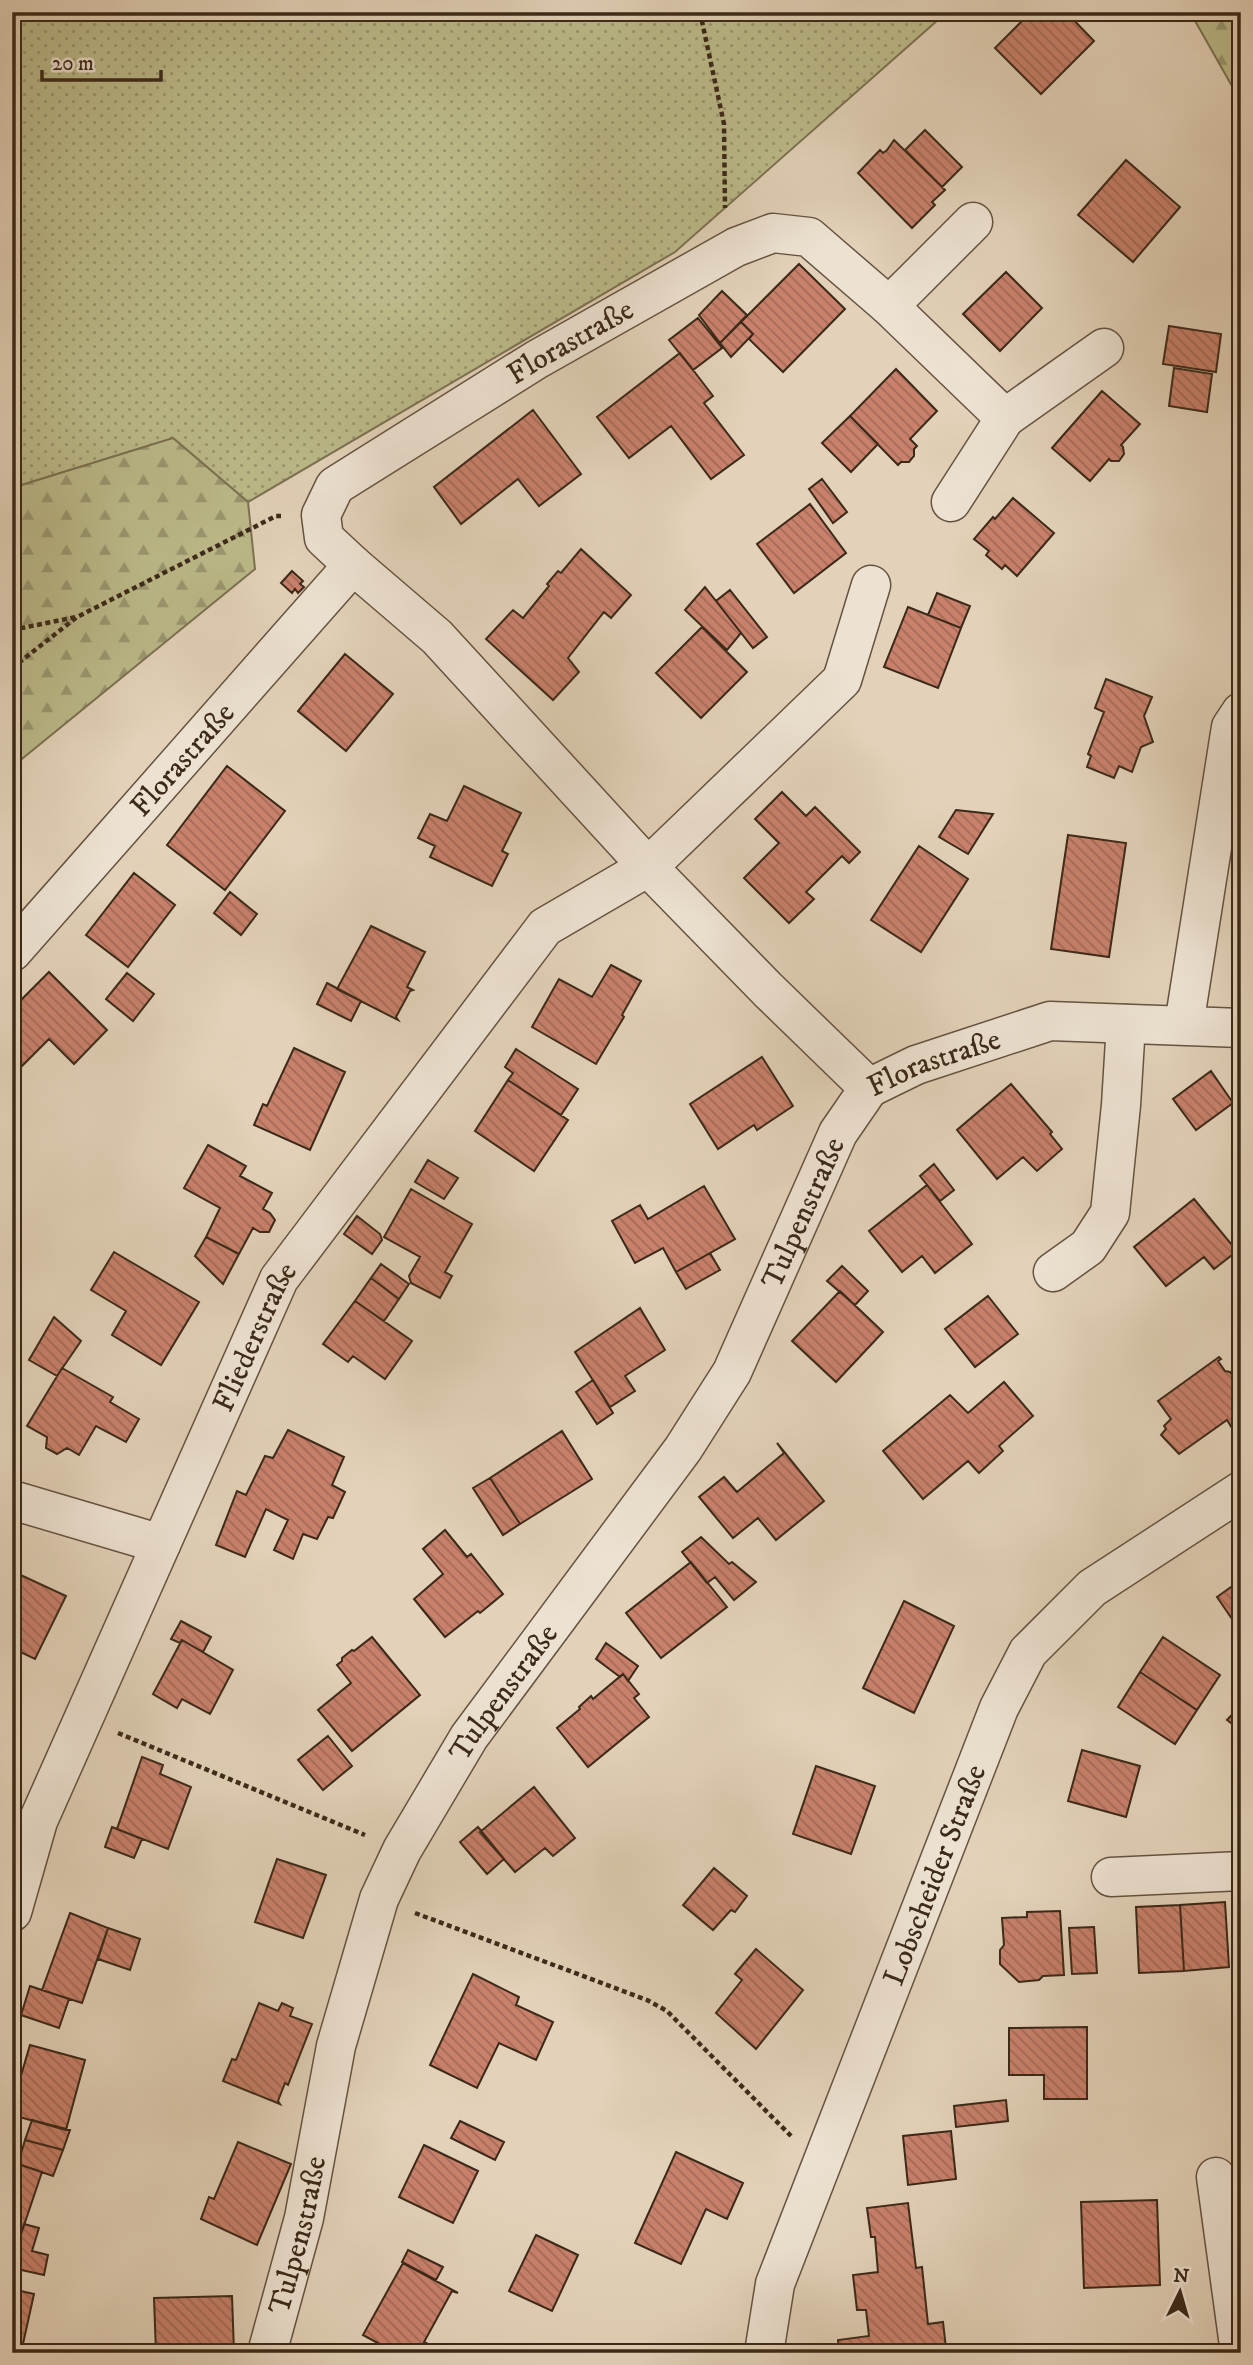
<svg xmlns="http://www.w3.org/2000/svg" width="1253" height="2365" viewBox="0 0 1253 2365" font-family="'IM FELL DW Pica',serif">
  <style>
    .grass { fill: url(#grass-dots); stroke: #7c7252; stroke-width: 2 }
    .forest { fill: url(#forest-firs); stroke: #7c7252; stroke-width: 2 }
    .building { fill: url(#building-back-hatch); stroke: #3b2919; stroke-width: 2 }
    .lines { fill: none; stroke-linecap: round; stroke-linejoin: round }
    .minor-casing { stroke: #655341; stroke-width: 41 }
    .path { stroke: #3b2919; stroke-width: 4.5; stroke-dasharray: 5 3.5; stroke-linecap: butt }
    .minor { stroke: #ede2d2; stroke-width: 38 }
    .labels { text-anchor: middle; stroke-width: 6; stroke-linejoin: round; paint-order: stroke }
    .street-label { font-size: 30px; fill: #3b2919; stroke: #ede2d2 }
  </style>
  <defs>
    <pattern id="grass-dots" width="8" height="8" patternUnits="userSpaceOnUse" patternTransform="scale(1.75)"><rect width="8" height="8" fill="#bcba8a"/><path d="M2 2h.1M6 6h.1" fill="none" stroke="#9a9770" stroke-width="1.8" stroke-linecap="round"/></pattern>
    <pattern id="forest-firs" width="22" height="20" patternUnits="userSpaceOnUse" patternTransform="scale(1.75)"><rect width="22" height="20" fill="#bcba8a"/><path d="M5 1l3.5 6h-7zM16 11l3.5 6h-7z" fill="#9a9770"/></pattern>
    <pattern id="building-back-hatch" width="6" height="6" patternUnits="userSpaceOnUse" patternTransform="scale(1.75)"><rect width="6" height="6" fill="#c9816c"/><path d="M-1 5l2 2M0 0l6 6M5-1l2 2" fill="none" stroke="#a46a58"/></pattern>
  </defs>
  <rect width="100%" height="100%" fill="#e3d2b9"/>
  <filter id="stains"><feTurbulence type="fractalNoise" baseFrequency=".00286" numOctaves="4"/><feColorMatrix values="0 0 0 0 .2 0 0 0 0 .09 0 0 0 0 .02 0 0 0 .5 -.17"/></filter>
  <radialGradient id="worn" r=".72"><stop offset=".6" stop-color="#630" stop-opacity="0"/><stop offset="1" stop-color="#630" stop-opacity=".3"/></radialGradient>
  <path class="grass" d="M12,12H947L675,252L248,502L173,438L12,488Z"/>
  <path class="forest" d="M1190,12H1241V102Z
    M173,438L248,502L255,569L12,767V488Z"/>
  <path class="building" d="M1031,12H1066L1094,41L1041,94L995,48Z
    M925,130L962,167L942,187L905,150Z
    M894,140L945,190L932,202L935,205L912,228L858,173L880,150L883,153L887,150Z
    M1126,160L1180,207L1133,262L1078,215Z
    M799,264L845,309L783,372L749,339L753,334L741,322Z
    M1006,272L1042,308L1000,351L963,314Z
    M722,291L747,315L720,343L699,315Z
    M698,318L722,348L693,370L669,340Z
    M741,322L753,334L731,357L720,343Z
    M1169,326L1221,334L1216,372L1163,364Z
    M680,353L713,396L704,403L744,455L711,479L671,426L629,458L597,417Z
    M1174,368L1212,374L1207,412L1169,406Z
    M896,369L937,411L910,439L917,446L914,449V456L909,462H901L898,465L850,416Z
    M1102,391L1140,424L1121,445L1123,447L1124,454L1119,461H1111L1109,459L1090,481L1052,448Z
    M533,410L581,474L539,506L518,479L461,524L434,487Z
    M850,416L878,444L851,472L822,443Z
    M822,479L847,512L833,523L809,489Z
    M1013,498L1054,533L1017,576L1005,565L1002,569L986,555L989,551L974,539L993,517L995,519Z
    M810,504L846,553L794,593L757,544Z
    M581,549L631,595L611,618L604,612L568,658L579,672L553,700L486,639L513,610L523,618L549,586L547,584L558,571L561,573Z
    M292,571L303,581L300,584L304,587L298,593L295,589L292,593L281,583Z
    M705,587L741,633L727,650L685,610Z
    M730,590L767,637L753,648L716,601Z
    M937,593L970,606L961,628L928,615Z
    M908,607L961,628L938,688L884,667Z
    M702,627L747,672L701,718L656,673Z
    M345,654L393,694L346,751L298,711Z
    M1106,679L1152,697L1144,716L1153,742L1141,747L1132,772L1119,766L1114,778L1087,767L1091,756L1088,754L1104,712L1095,708Z
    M227,766L285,811L225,890L167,845Z
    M464,786L521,813L502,851L508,854L492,886L430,857L435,846L418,838L430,814L447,821Z
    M782,792L806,816L815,807L860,852L849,863L842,856L806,892L814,899L789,923L744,878L779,843L755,819Z
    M956,810L993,814L968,854L939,837Z
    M1068,835L1126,843L1109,957L1051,949Z
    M919,846L968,879L921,952L871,920Z
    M134,873L175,905L128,967L86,935Z
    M230,892L257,914L241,935L214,913Z
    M371,926L425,952L407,987L413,990L410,991L396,1017L398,1020L337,989Z
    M611,965L641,981L622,1015L624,1017L596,1064L532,1027L559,979L592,997Z
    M49,972L107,1030L74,1064L49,1039L12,1076V1009Z
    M127,973L154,994L133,1021L106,999Z
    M327,983L361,1001L351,1021L317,1004Z
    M294,1048L345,1072L310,1150L254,1125L263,1104L267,1106Z
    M516,1049L578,1089L561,1115L508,1080L513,1073L505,1067Z
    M762,1057L793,1106L757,1130L754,1125L718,1149L690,1104Z
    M1211,1071L1233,1103L1196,1130L1173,1099Z
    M508,1080L568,1120L534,1171L475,1131Z
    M1011,1084L1052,1132L1050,1134L1062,1149L1037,1171L1023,1157L997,1179L957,1130Z
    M208,1145L246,1166L240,1176L272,1193L263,1209L270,1213L275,1220L269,1232H260L253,1228L239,1254L206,1237L220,1208L184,1188Z
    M428,1160L458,1178L444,1199L415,1182Z
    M934,1164L954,1190L940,1201L920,1176Z
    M927,1185L972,1244L935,1273L922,1256L902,1272L869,1231Z
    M704,1186L735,1239L676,1272L663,1248L635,1263L612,1221L640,1205L648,1219Z
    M411,1189L472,1224L445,1272L452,1276L440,1298L411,1283L409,1276L420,1257L384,1237Z
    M1194,1199L1237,1251L1214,1269L1204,1257L1166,1286L1134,1247Z
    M357,1216L380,1234L382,1240L372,1254L344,1234Z
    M206,1237L239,1254L223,1284L195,1256Z
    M114,1252L199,1302L161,1365L112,1335L126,1311L91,1290Z
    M710,1253L720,1270L686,1289L676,1272Z
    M381,1264L409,1284L399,1299L371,1278Z
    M842,1266L868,1291L855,1305L827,1281Z
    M371,1278L399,1299L384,1321L355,1301Z
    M840,1291L883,1332L836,1382L792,1341Z
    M988,1296L1018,1334L975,1367L945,1329Z
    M355,1301L412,1341L385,1379L353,1356L348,1362L323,1344Z
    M640,1308L665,1350L625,1376L635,1391L610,1407L575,1352Z
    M54,1317L81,1341L57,1376L29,1360Z
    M1219,1357L1221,1359L1218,1361L1225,1371L1230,1372L1233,1376L1235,1374L1241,1383V1422L1232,1428L1227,1420L1179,1454L1161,1435L1166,1429L1164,1426L1171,1419L1158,1401Z
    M62,1368L113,1397L110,1402L139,1419L126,1442L96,1426L79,1455L67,1448L57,1454L46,1448L47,1437L27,1426Z
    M593,1380L613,1413L597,1424L576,1392Z
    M1004,1382L1033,1416L999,1446L1003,1451L979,1473L968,1461L923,1499L883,1451L950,1395L968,1413Z
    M288,1430L344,1457L332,1485L345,1492L333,1518L328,1517L317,1539L303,1534L293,1559L274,1550L288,1520L266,1509L245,1557L216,1545L237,1491L246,1495L265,1456L273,1458Z
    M562,1431L592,1479L520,1524L490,1478Z
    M777,1443L824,1501L776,1540L758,1518L733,1538L699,1497L724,1477L737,1492L784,1453Z
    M490,1478L520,1524L503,1535L473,1488Z
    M445,1530L467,1557L471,1554L503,1594L480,1613L478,1611L445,1637L414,1599L443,1574L423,1549Z
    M701,1537L729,1564L732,1562L756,1582L734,1600L715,1577L707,1583L682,1552Z
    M691,1562L727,1607L661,1658L626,1613Z
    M12,1571L66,1596L35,1659L12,1648Z
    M1241,1580V1632L1217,1597Z
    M904,1601L954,1626L914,1713L863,1688Z
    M181,1621L211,1637L203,1652L182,1640L180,1643L171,1639Z
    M372,1637L420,1695L352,1751L318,1710L351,1683L337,1665L342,1661V1658L352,1650L354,1651Z
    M1163,1637L1220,1675L1197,1710L1140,1672Z
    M182,1640L233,1670L210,1714L182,1699L177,1708L153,1694Z
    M606,1643L638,1666L628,1681L623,1674L620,1677L596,1659Z
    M1140,1672L1197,1710L1175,1744L1118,1707Z
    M623,1674L639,1694L634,1698L649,1717L588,1767L557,1728L580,1709L579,1707L591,1696L593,1699Z
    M1241,1705V1731L1227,1720Z
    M328,1736L352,1766L323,1790L298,1760Z
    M1082,1750L1140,1766L1126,1817L1068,1801Z
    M142,1757L163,1765L160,1774L191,1787L168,1849L117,1829Z
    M816,1766L875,1786L851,1854L793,1834Z
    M534,1787L575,1838L553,1856L545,1848L515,1872L480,1832Z
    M112,1827L142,1839L134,1858L105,1847Z
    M478,1827L504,1859L487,1874L460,1842Z
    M277,1859L326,1875L303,1938L255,1922Z
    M714,1868L747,1896L735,1912L731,1910L713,1930L683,1905Z
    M1225,1902L1229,1967L1184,1971L1180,1905Z
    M1180,1905L1184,1971L1139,1973L1136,1907Z
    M1060,1911L1064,1975L1043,1976L1039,1980L1019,1982L1000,1964V1950L1004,1945L1002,1918L1027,1917V1912Z
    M70,1913L108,1928L82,2003L42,1990Z
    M1094,1927L1097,1973L1072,1974L1069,1928Z
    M108,1928L140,1939L130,1970L98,1959Z
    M756,1949L803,1990L756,2049L716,2013L742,1980L735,1974Z
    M473,1974L519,1997L516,2005L553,2022L536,2060L499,2043L477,2088L430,2065Z
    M30,1986L69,1999L59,2028L21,2015Z
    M259,2003L278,2011L282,2003L293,2008L290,2016L312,2024L288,2085L285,2083L278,2101L280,2104L223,2081L232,2059L236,2060Z
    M1087,2027V2099H1044V2075H1009V2028Z
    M30,2045L85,2060L66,2130L12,2115V2106Z
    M1006,2100L1008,2121L956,2127L954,2106Z
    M32,2120L70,2130L63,2150L25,2140Z
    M460,2121L504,2142L495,2160L451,2138Z
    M951,2131L956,2179L908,2185L903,2136Z
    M25,2140L63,2150L53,2176L18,2164Z
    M238,2142L291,2164L257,2245L201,2219L209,2197L214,2199Z
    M424,2145L478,2171L453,2223L399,2197Z
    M676,2152L743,2183L727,2219L706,2209L681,2264L635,2243Z
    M12,2162L42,2172L16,2249L12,2247Z
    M1157,2200L1160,2285L1084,2288L1081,2202Z
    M908,2203L916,2268L922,2267L928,2324L943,2322L946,2348L908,2353H839L838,2340L869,2336L866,2310H857L853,2275L878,2272L875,2237H871L867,2208Z
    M24,2224L39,2228L32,2251L48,2255L44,2275L12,2268V2247L16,2249Z
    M536,2235L578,2255L552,2311L509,2291Z
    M408,2250L443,2267L436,2280L402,2262Z
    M403,2263L458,2293L452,2291L424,2342L430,2345L426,2353H396L363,2335Z
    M12,2289L34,2294L21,2353H12Z
    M232,2296L234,2352L156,2353L154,2298Z
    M543,2345L569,2353H540Z"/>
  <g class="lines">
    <g class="minor-casing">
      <g id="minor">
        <path d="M889,306L973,222"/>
        <path d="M951,502L1005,418"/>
        <path id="s1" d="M353,565L324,538L321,515L335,486L536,360L736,247L773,233L809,237L889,306L1005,418L1104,348"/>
        <path id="s2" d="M12,952L353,565L437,637L648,867L768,990L869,1088"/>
        <path d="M1184,1025L1231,727L1241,712"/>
        <path id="s3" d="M869,1088L916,1065L1050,1021L1241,1028"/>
        <path d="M1053,1272L1088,1247L1110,1213L1121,1105L1126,1024"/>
        <path d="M12,1500L161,1544"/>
        <path d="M1111,1877L1241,1871"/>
        <path id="s4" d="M12,1912L38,1821L279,1279L545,927L648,867L842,680L871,585"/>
        <path d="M1216,2177L1240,2353"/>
        <path id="s5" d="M267,2353L304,2218L336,2046L379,1899L402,1850L469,1737L683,1449L732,1372L838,1133L869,1088"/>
        <path id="s6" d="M764,2353L775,2284L999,1708L1028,1652L1092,1588L1241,1491"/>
      </g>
    </g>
    <path class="path" d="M700,12L724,124L725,208
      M12,630L76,617
      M12,668L77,617L276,516H281
      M118,1733L365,1835
      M415,1913L647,2000L667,2011L791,2136"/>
    <use href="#minor" class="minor"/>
  </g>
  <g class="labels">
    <g class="street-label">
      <text dy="10" stroke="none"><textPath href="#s1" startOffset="371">Florastraße</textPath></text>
      <text dy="10" stroke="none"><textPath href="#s2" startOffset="257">Florastraße</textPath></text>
      <text dy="10" stroke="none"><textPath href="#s3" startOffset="70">Florastraße</textPath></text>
      <text dy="10" stroke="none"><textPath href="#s5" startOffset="1278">Tulpenstraße</textPath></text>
      <text dy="10" stroke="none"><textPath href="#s4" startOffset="625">Fliederstraße</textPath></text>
      <text dy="10" stroke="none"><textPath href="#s5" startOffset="710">Tulpenstraße</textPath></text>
      <text dy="10" stroke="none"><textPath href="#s6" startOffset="509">Lobscheider Straße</textPath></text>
      <text dy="10" stroke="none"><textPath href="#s5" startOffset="122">Tulpenstraße</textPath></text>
    </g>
  </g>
  <rect width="1253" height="2365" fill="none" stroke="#e3d2b9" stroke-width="42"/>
  <rect x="14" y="14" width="1225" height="2337" fill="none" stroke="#3b2919" stroke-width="3.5"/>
  <rect x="21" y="21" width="1211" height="2323" fill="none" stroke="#3b2919" stroke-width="2"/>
  <g transform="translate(1180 2292) rotate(5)" stroke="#ede2d2" stroke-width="5" paint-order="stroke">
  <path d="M0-5L12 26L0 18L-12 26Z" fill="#3b2919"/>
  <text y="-10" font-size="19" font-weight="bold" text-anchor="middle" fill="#3b2919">N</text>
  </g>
  <path d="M42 70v10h119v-10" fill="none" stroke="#3b2919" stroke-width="3.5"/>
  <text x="52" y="70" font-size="21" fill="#3b2919" stroke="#ede2d2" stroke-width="5" paint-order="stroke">20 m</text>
  <rect width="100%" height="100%" filter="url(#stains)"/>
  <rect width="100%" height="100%" fill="url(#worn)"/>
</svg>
